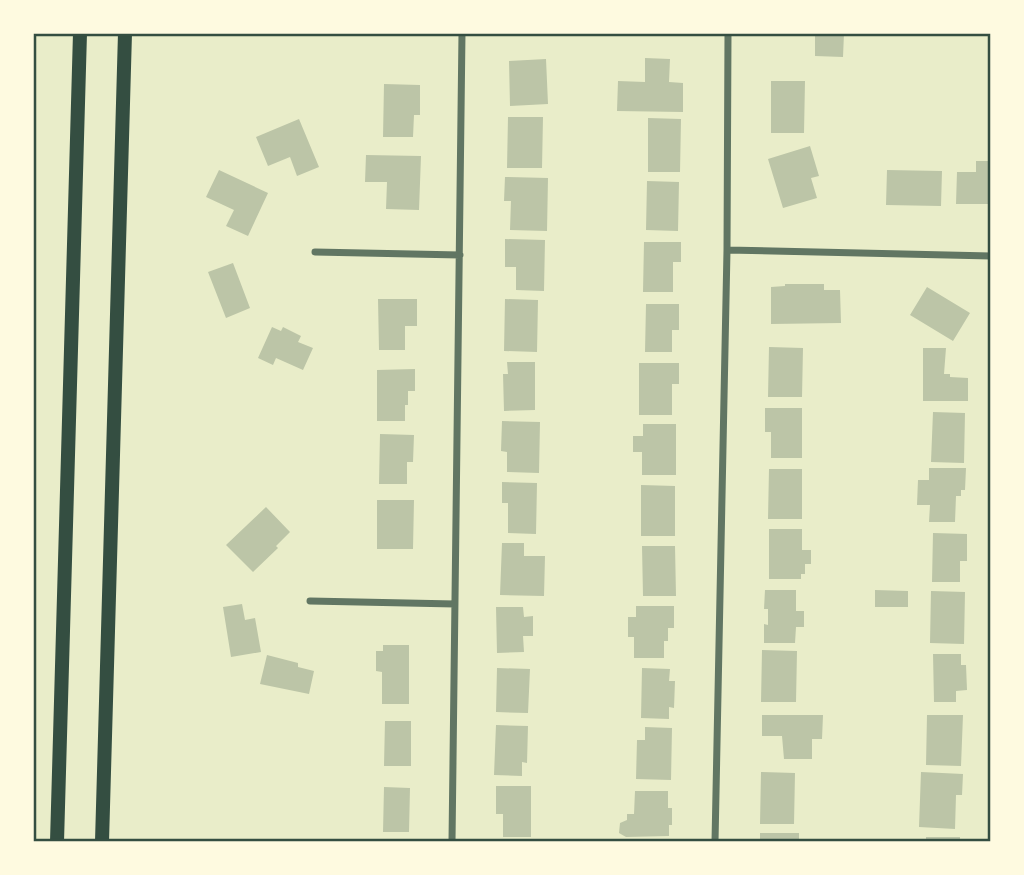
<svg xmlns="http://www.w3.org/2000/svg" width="1024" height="875" viewBox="0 0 1024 875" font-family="'Source Serif 4',serif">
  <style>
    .building { fill: #bcc5a7 }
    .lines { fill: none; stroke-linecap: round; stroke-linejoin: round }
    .minor { stroke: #617663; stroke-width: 7 }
    .primary { stroke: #344e41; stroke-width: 14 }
    .neatline { fill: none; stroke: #344e41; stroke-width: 2.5 }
  </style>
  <rect width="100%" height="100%" fill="#e9edc9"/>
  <path class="building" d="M634,33H684V36H634Z
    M815,33H844L843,57L815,56Z
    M645,58L670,59L669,82L683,83V112L617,111L618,81L645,82Z
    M546,59L548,104L510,106L509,61Z
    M771,81H805L804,133H771Z
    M384,84L420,85V115H414L413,137H383Z
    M508,117H543L542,168H507Z
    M648,118L681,119L680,172H648Z
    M299,119L319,167L297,176L290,157L268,166L256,137Z
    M810,146L819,176L811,178L817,198L783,208L768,159Z
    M366,155L421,156L419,210L386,209L387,182H365Z
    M976,161H991V204H956L957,172H976Z
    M219,170L268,193L248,236L226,226L234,210L206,197Z
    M887,170L942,171L941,206L886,205Z
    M505,177L548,178L547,231L510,230L511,201H504Z
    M647,181L679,182L678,231L646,230Z
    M505,239L545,240L544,291L516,290V267H505Z
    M644,242H681V262H673V292H643Z
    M233,263L250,308L226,318L208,272Z
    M785,284H824V290H840L841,323L771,324V287L785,286Z
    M927,287L970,313L953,341L910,315Z
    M378,299H417V326H405V350H379Z
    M505,299L538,300L537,352L504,351Z
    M646,304H679V330H672V352H645Z
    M272,327L281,331L283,327L301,336L298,342L313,348L303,370L276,358L273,365L258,358Z
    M769,347L803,348L802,397H768Z
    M923,348H946L944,374H950V377L968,378V401H923Z
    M507,362H535V410L504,411L503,374H508Z
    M639,363H679V384H672V415H639Z
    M415,369V391H408V405H405V421H377V370Z
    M765,408H802V458H771V432H765Z
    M933,412L965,413L964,463L931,462Z
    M502,421L540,422L539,473L507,472V452L501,451Z
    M643,424H676V475H642V452H633V436H643Z
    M380,434L414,435L413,462H407V484H379Z
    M929,468H966L965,490H961V496H956L955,522H929L930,505H917L918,480H929Z
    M769,469H802V519H768Z
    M502,482L537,483L536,534L508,533V503H502Z
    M641,485L675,486V536H641Z
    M377,500H414L413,549H377Z
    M266,507L290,532L276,546L278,548L253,572L226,545Z
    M769,529H802V550H811V564H805V574H801V579H769Z
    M933,533L967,534V561H960V582H932Z
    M502,543H524V556H545L544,596L500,595Z
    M642,546H675L676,596H643Z
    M765,590H796V611H804V627H796L795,643H764V624L768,625V609H764Z
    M875,590L908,591V607H875Z
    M931,591L965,592L964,644L930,643Z
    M242,604L245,620L255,618L261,652L231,657L223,607Z
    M636,606H674V628H668V641H664V658H634V637H628V617H636Z
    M496,607H523L524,617L533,616V636H523L524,652L497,653Z
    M383,645H409V704H382V672L376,671V651H383Z
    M762,650L797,651L796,702H761Z
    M933,654H961V665H966L967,690L956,691V702H934Z
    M267,655L298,663V667L314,671L309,694L260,684Z
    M497,668L530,669L528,713L496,712Z
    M642,668L670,669L669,681H675L674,708L669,707V719L641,718Z
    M762,715H823L822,739H812V759H784L782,736H762Z
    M927,715H963L961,766L926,765Z
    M385,721H411V766H384Z
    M496,725L528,726L527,763L522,762V776L494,775Z
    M645,727L672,728L671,780L636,779L637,740H645Z
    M761,772L795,773L794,824H760Z
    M921,772L963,774L962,795H956L955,829L919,827Z
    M496,786H531V837H503V814H496Z
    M384,787L410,788L409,832H383Z
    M635,791H668V808H672V825H669V836L626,837L619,833L620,823L627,820V814H634Z
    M760,833H799V842H760Z
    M926,837H960V842H926Z"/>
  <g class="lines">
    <path class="minor" d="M727,250L991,256
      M315,252L460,255
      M310,601L455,604
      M452,842L462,33
      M715,842L727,250L728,33"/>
    <path class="primary" d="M57,842L80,33
      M102,842L125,33"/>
  </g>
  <rect width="1024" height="875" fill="none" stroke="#fefae0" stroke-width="70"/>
  <rect x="35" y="35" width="954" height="805" class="neatline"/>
</svg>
